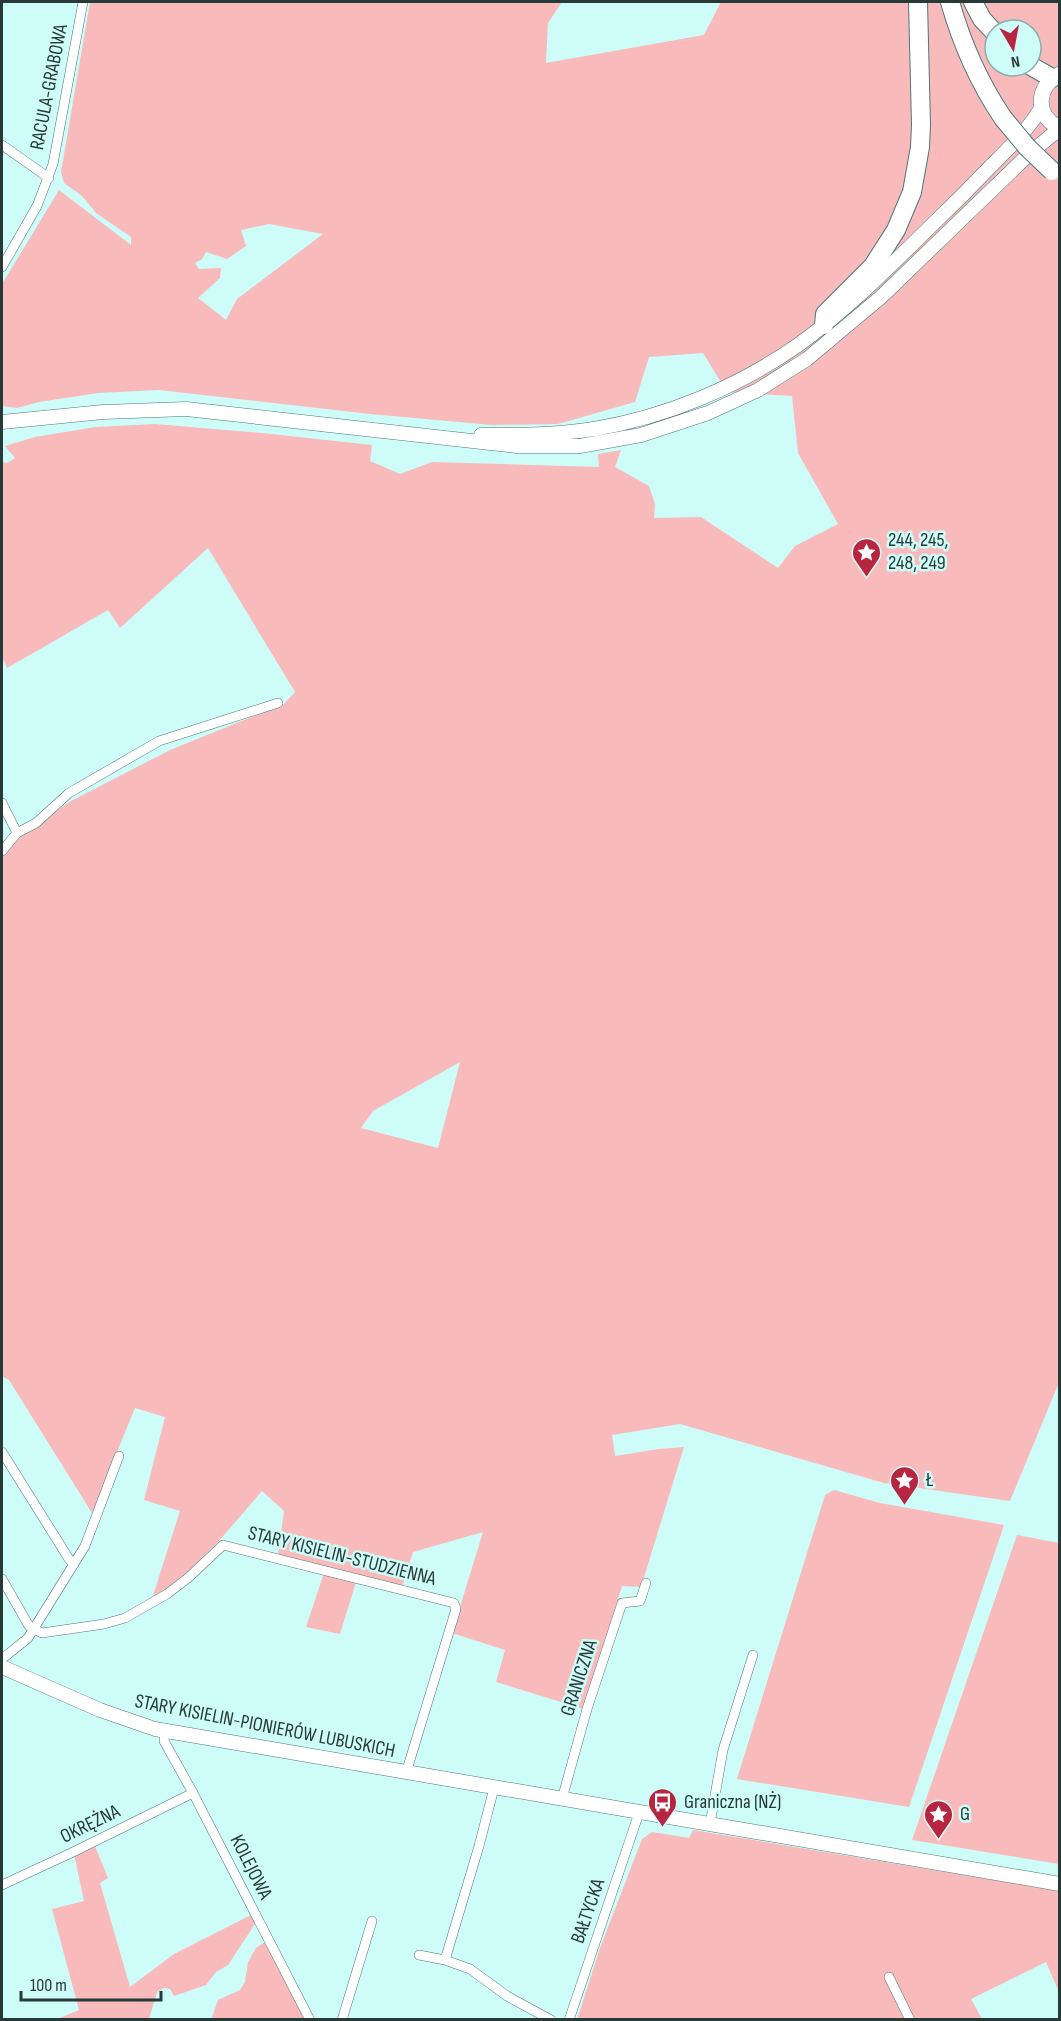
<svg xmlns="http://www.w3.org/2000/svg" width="1061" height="2021" viewBox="0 0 1061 2021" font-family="'Sofia Sans Condensed',sans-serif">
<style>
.green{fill:#f9babc;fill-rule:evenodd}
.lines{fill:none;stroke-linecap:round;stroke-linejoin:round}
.street-casing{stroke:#4e7875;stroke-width:10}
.secondary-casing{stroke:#4e7875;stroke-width:15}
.primary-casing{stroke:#4e7875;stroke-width:16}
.highway-casing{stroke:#4e7875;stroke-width:20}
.street{stroke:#fff;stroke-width:9}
.secondary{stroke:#fff;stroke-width:14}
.primary{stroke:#fff;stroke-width:15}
.highway{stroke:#fff;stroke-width:18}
.highway-bridge-casing{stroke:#4e7875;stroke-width:20;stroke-linecap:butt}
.highway-bridge{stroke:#fff;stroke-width:18}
.labels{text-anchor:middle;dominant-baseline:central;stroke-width:5;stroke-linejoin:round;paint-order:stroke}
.street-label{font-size:20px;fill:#273a38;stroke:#cefcf8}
.poi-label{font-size:20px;fill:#273a38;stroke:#cefcf8;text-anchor:start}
</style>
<rect width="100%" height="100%" fill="#cefcf8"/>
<!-- green -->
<path class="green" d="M 90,2 L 562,2 L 548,23 L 546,63 L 704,35 L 721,2 L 1059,2 L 1060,1380 L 1010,1501 L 884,1483 L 680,1424 L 612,1435 L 615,1456 L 659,1449 L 684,1447 L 641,1587 L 622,1586 L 584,1709 L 496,1682 L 505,1650 L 452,1633 L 483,1532 L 413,1552 L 402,1587 L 356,1582 L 340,1634 L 306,1627 L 326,1567 L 278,1555 L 284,1511 L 262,1491 L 218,1542 L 184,1575 L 152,1599 L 180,1511 L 144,1500 L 165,1417 L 135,1408 L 92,1513 L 9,1380 L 2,1376 L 2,852 L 19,836 L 71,801 L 170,750 L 284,704 L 295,692 L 208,548 L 120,628 L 108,610 L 7,668 L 2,656 L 2,462 L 7,463 L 15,458 L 5,446 L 35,437 L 95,427 L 155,424 L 262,433 L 372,445 L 370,461 L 400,474 L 432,462 L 599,467 L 598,454 L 621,450 L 615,467 L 649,486 L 655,504 L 654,518 L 701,517 L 778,568 L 795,546 L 838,524 L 798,453 L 792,396 L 727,392 L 703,353 L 649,357 L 635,402 L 558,424 L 492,425 L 370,414 L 159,390 L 98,393 L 39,402 L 17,408 L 2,406 L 2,284 L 59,190 L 131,245 L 131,237 L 96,213 L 82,196 L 64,183 L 61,172 ZM 995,30 L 1031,30 L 1031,66 L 995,66 ZM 269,224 L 323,234 L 237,299 L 226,320 L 198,298 L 220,278 L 221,268 L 199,269 L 195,263 L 202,259 L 206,252 L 227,259 L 246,246 L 241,230 ZM 460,1062 L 438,1148 L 361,1128 L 373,1111 Z
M 834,1490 L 880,1503 L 1004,1525 L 909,1807 L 737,1779 L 825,1495 Z
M 1017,1535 L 1059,1543 L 1059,1864 L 912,1840 Z
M 693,1830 L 1059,1891 L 1059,1992 L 1046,1962 L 971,1999 L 982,2019 L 577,2020 L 600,1948 L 642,1839 L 652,1832 L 689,1838 Z
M 92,1839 L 108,1878 L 100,1883 L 130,1987 L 174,1954 L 251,1915 L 255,1924 L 228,1965 L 216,1972 L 206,1985 L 174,1996 L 170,1989 L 164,1988 L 157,1992 L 149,2019 L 57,2019 L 79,2010 L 52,1909 L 84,1901 L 73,1849 Z
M 268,1940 L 308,2019 L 211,2020 L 218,2000 L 240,1990 L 245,1982 L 248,1962 L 256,1948 Z"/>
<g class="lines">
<defs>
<path id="street" d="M 2,145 L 49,178
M 2,267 L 37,206 L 53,164 L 83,2
M 2,803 L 17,833
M 2,851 L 17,833 L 36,823 L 69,793 L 159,741 L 278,703
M 2,1452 L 69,1559 L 74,1564
M 2,1579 L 29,1626 L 34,1629 L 42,1633 L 104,1624 L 125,1618 L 167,1594 L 188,1578 L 223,1545 L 454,1603 L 456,1609 L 406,1773
M 2,1659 L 28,1638 L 85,1546 L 119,1456
M 165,1731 L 164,1741 L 193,1793 L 310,2020
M 562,1799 L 587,1709 L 622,1603 L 640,1601 L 646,1583
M 710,1824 L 723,1750 L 753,1655
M 2,1885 L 71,1853 L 193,1793
M 419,1955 L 445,1960 L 470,1969 L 507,1996 L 551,2020
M 445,1960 L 479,1846 L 494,1788
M 889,1977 L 910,2020
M 342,2020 L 372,1921
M 569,2020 L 639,1813"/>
<path id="secondary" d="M 2,422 L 103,412 L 186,409 L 517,446 L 580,446 L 641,435 L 708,413 L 758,390 L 807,359 L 881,297 L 1028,155 L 1053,134 L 1060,131
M 481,435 C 519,435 557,435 594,429 C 666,417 738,387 798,345 C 847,310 890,266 933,224 C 953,205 972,186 991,166 C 1009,148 1028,130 1041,108
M 2,1667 L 100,1710 L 155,1729 L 1060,1884"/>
<path id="primary" d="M 1060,74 C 1036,86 1034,116 1060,128"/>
<path id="highway" d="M 950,2 C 962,44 978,81 1003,118
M 973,2 L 982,19 L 995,33
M 1031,66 L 1052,78
M 824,325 L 825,314 L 873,266 L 896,230 L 912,192 L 920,147 L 921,125 L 918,2"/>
</defs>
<!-- street casing -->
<use href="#street" class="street-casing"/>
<!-- secondary casing -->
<use href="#secondary" class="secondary-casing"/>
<!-- primary casing -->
<use href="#primary" class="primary-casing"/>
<!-- highway casing -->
<use href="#highway" class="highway-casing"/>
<!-- street -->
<use href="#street" class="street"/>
<!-- secondary -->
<use href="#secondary" class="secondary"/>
<!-- primary -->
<use href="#primary" class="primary"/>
<!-- highway -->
<use href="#highway" class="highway"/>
<defs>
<path id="highway-bridge" d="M 1003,118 L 1027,147 L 1052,171"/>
</defs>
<!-- highway-bridge casing -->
<use href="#highway-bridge" class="highway-bridge-casing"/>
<!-- highway-bridge -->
<use href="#highway-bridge" class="highway-bridge"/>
</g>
<!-- icons -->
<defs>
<symbol id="sight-pin" viewBox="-11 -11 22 30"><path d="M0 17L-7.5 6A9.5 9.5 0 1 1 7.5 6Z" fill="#b72541" stroke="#cefcf8"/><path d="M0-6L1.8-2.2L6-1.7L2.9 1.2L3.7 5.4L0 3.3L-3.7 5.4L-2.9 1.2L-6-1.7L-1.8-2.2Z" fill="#fff"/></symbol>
<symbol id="bus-pin" viewBox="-11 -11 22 30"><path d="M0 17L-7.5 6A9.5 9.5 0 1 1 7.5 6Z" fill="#b72541" stroke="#cefcf8"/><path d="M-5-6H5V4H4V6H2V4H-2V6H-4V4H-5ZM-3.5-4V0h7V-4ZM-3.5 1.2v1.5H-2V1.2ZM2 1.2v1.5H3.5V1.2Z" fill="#fff"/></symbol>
</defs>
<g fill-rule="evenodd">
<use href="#sight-pin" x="850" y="536" width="33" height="45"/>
<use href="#sight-pin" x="888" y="1464" width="33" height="45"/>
<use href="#bus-pin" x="646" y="1786" width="33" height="45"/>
<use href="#sight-pin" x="922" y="1798" width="33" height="45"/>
</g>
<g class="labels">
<!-- street labels -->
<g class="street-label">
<text transform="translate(49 87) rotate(-79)">RACULA-GRABOWA</text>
<text transform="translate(342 1556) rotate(14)">STARY KISIELIN-STUDZIENNA</text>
<text transform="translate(579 1678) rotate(-72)">GRANICZNA</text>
<text transform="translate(265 1726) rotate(11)">STARY KISIELIN-PIONIERÓW LUBUSKICH</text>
<text transform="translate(90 1824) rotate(-26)">OKRĘŻNA</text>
<text transform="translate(251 1867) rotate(63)">KOLEJOWA</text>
<text transform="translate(588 1911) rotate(-71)">BAŁTYCKA</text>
</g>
<!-- poi labels -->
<g class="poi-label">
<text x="888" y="540">244, 245,<tspan x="888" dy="23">248, 249</tspan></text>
<text x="926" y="1480">Ł</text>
<text x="684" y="1802">Graniczna (NŻ)</text>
<text x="960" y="1814">G</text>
</g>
</g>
<!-- border -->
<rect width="1061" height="2021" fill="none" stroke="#273a38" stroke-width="6"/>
<!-- north arrow -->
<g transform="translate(1013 48) rotate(170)"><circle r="28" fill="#cefcf8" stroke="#8baeab" stroke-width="1.5"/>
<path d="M0-4.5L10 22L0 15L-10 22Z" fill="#b72541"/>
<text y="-9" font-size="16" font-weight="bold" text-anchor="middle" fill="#273a38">N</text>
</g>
<!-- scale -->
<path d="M21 1991v9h140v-9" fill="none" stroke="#273a38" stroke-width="3"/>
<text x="30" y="1991" font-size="18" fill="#273a38" stroke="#cefcf8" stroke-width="4.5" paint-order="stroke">100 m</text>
</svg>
